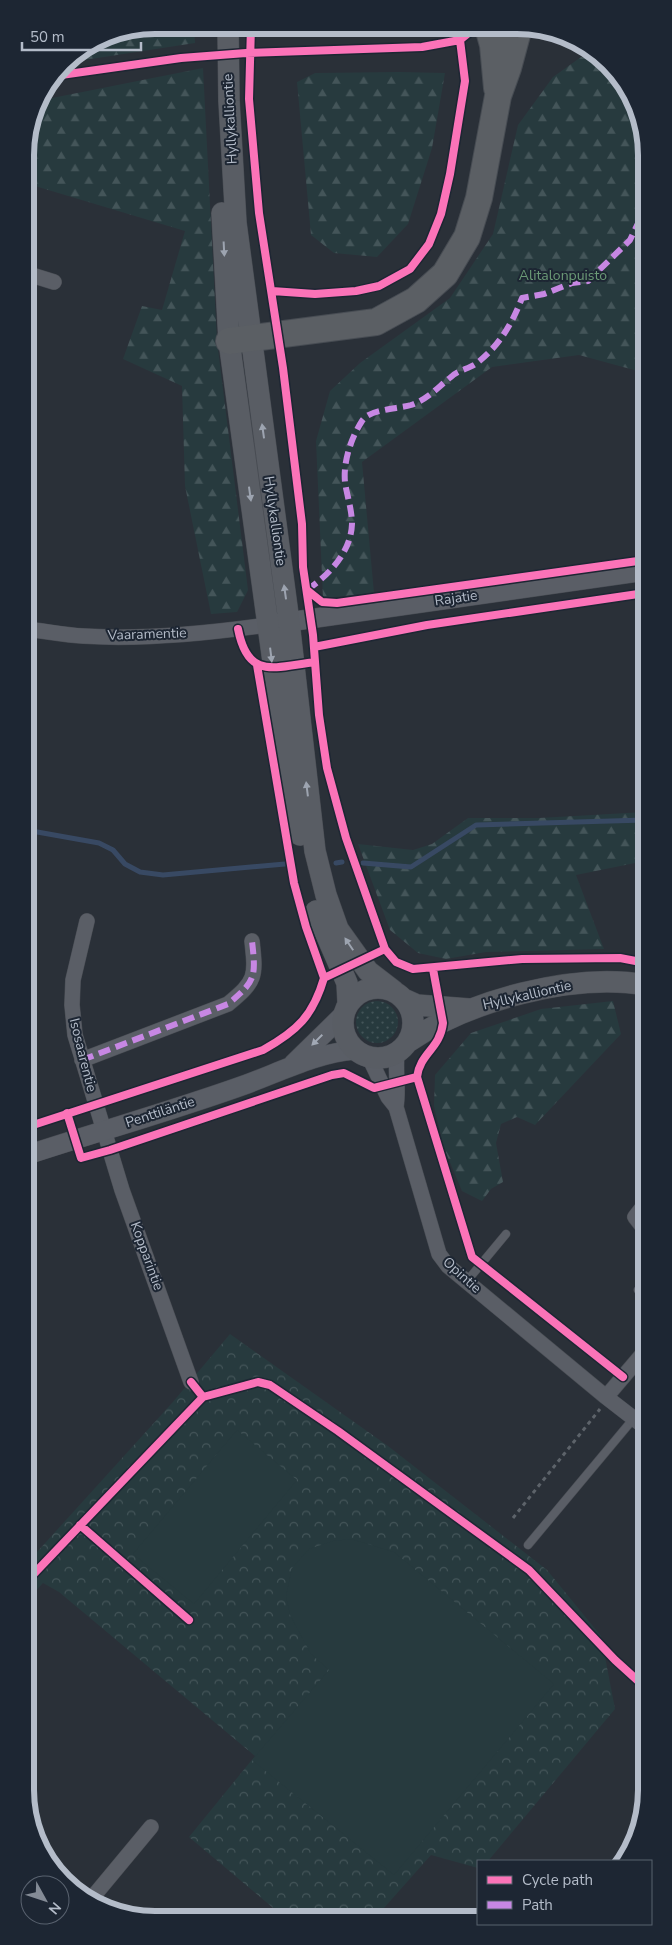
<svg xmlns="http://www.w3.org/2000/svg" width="672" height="1945" viewBox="0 0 672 1945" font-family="'Nunito Sans',sans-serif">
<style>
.grass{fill:url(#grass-dots)}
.forest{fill:url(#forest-firs)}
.park{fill:url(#park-crowns)}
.pitch{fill:#273a3e}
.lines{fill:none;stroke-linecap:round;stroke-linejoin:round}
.stream{stroke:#384963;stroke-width:5}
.service-casing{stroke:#484c53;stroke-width:9}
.minor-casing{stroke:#484c53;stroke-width:16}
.tertiary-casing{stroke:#484c53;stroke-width:20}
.secondary-casing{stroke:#484c53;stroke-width:22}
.trunk-casing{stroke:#474c53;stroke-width:28}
.path{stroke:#5d636a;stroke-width:3;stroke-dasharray:4 4;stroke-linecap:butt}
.service{stroke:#5a5e66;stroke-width:8}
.minor{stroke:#5a5e66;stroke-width:15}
.tertiary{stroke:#5a5e66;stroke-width:19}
.secondary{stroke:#595d64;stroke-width:21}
.trunk{stroke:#5b5f64;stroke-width:26}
.quiet{stroke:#c787e3;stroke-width:6;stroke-dasharray:12 6;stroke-linecap:butt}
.cycleway-casing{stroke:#1d2633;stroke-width:11}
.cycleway{stroke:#fb73b8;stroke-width:8}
.oneway{fill:#9da4b0}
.oneway2{fill:#a2a9b5}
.labels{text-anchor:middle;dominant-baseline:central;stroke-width:4;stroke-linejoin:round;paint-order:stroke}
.street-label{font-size:14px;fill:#b4bcc9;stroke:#1d2633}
.park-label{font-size:14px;fill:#6b9a76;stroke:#1d2633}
.rim{fill:none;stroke:#b4bcc9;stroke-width:6}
</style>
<defs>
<pattern id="grass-dots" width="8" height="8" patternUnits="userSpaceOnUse" patternTransform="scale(1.25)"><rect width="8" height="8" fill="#273a3e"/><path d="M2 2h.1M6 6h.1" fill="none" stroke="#445559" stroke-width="1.8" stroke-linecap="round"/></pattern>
<pattern id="forest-firs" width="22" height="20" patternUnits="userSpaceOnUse" patternTransform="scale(1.25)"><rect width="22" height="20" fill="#273a3e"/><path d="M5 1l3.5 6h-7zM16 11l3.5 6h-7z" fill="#445559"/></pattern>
<pattern id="park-crowns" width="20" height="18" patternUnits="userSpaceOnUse" patternTransform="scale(1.25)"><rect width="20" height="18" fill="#273a3e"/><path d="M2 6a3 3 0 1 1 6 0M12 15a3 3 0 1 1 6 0" fill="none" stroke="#445559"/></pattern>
</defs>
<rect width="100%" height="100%" fill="#2a3038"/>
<!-- grass -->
<path class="grass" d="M356 1022a21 21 0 1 1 42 0a21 21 0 1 1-42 0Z"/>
<!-- forest -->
<path class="forest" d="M 155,25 L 194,25 L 195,43 L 65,63 L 69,57 L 105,35 Z
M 581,57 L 609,63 L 644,129 L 645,373 L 579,355 L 492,367 L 362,462 L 374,593 L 323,598 L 316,441 L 330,391 L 360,363 L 450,298 L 493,234 L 518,125 L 553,77 Z
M 203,68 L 217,341 L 248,590 L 237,612 L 211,614 L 185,486 L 182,386 L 123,359 L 142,306 L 162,310 L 185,231 L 25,183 L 25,146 L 37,101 Z
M 399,72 L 445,73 L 432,148 L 408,224 L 377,257 L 334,253 L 311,235 L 297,82 L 315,73 Z
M 645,812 L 645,861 L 576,875 L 604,949 L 486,952 L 446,959 L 418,953 L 390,930 L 358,844 L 413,850 L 432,844 L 468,818 L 539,818 Z
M 613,1001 L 621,1034 L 535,1125 L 517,1117 L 501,1124 L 496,1143 L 503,1182 L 491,1189 L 482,1201 L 462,1191 L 444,1148 L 434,1106 L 435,1075 L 471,1033 L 541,1009 Z"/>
<!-- park -->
<path class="park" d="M 230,1334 L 388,1446 L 547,1570 L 601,1636 L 615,1709 L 488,1861 L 478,1861 L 478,1868 L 431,1855 L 376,1917 L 285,1918 L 189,1837 L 255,1756 L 59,1592 L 43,1583 L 27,1600 L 27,1563 L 172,1403 Z"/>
<!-- pitch -->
<path class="pitch" d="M 237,1430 L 297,1480 L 194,1604 L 133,1554 Z
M 351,1539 L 394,1552 L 554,1684 L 394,1875 L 252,1760 L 329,1670 L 311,1654 L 290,1615 L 286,1596 L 292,1568 L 309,1549 L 333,1541 Z"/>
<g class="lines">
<!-- stream -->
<path class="stream" d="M 26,830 L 99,843 L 113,850 L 125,864 L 140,872 L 163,875 L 285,864
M 336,863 L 342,862
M 363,863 L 411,867 L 476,825 L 645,820"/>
<defs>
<path id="service" d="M 467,1281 L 506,1234
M 638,1290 L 646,1297
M 528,1545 L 634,1418"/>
<path id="minor" d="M 25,273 L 54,282
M 26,629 C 45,631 64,635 83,636 C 141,640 210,633 267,625
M 87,921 L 73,980 L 72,1005 L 75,1035 L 122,1190 L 191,1382
M 397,1053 C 395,1071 399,1088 396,1107 L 439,1254 L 448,1266 L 606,1397 L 646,1428
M 369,1057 L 388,1097 L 396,1107
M 82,1060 L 228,1004 C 256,981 256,977 252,941
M 642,1226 L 635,1217 L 646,1203
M 606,1397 L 646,1350
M 92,1898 L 151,1827"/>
<path id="tertiary" d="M 274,624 L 645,571
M 293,1064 L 343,1015
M 27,1155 C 100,1131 175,1110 247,1084 C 282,1071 317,1053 355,1050"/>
<path id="secondary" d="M 228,25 L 229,101 L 236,223 L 289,622 L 315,851 L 326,895 L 338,929 L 368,971 L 394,991
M 222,213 L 229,341 L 289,778 L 300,835
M 316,911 L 347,983 L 348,1003
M343 1023a35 35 0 1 1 70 0a35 35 0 1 1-70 0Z
M 406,1000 L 417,1005 L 469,1009
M 408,1042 C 468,1001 573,972 646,985"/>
<path id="trunk" d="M 488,27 L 493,45 L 497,88
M 229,341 L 376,322 L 416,300 L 445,274 L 467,237 L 479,198 L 498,96 L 508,68 L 519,27"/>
</defs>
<!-- service casing -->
<use href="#service" class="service-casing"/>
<!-- minor casing -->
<use href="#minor" class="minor-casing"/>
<!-- tertiary casing -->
<use href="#tertiary" class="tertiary-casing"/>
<!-- secondary casing -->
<use href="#secondary" class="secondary-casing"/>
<!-- trunk casing -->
<use href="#trunk" class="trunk-casing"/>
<!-- path -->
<path class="path" d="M 513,1518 L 600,1409"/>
<!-- service -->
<use href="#service" class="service"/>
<!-- minor -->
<use href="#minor" class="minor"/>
<!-- tertiary -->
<use href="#tertiary" class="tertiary"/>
<!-- secondary -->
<use href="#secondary" class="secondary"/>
<!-- trunk -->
<use href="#trunk" class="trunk"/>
<!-- quiet -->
<path class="quiet" d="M 307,590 C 329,575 351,552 352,524 C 352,510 347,496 345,482 C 343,462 351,438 362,421 C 369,409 398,409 411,405 C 428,399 437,388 451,377 C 458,370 469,369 477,363 C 499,346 512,324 522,298 L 544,294 L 572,283 L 588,281 L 630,240 L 645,209
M 82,1060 L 228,1004 C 256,981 256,977 252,941"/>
<defs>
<path id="cycleway" d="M 251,26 L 249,99 L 259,213 L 283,368 L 302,524 L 303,567 L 313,635 L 319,715 L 327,768 L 346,838 L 385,949 L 396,962 L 413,969 L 522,959 L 620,958 L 646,963
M 54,76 L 181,58 L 246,53 L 422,47 L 460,40 L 476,27
M 272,291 L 315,294 L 356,291 L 379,286 L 410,269 L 429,244 L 441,214 L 450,174 L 465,81 L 460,40
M 307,590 L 322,602 L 337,603 L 645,560
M 238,629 C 248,680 274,667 315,662
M 314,647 L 427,625 L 645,593
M 257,665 L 294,883 L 306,927 L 324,978
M 433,969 L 443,1023 C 440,1049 420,1053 417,1077 L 472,1257 L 623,1377
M 67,1113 L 81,1158 L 110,1150 L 332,1075 L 344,1073 L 374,1088 L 417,1077
M 27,1127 L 263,1050 C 297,1031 313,1016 324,978 L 385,949
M 191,1382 L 203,1397 L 258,1382 L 270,1385 L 338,1431 L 529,1570 L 615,1660 L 647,1689
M 80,1525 L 189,1620
M 27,1581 L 203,1397"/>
</defs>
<!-- cycleway casing -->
<use href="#cycleway" class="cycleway-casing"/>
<!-- cycleway -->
<use href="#cycleway" class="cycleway"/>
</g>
<!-- one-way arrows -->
<defs><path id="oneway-solid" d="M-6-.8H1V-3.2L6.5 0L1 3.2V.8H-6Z" transform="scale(1.25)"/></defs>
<g class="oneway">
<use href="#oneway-solid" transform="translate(224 249) rotate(87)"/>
<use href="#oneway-solid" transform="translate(263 431) rotate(-98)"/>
<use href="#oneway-solid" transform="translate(250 494) rotate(82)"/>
<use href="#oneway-solid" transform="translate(285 592) rotate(-98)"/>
<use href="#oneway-solid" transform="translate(271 655) rotate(83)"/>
<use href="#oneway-solid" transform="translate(307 789) rotate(-97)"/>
<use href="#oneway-solid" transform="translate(349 944) rotate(-124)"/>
</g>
<use class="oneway2" href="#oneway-solid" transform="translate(317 1040) rotate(135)"/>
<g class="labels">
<!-- street labels -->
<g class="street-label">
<text transform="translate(230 119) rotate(-93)">Hyllykalliontie</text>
<text transform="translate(275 521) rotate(82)">Hyllykalliontie</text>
<text transform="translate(456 598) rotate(-8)">Rajatie</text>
<text transform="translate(147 634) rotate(-2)">Vaaramentie</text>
<text transform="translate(527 995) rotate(-13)">Hyllykalliontie</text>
<text transform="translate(83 1055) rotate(76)">Isosaarentie</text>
<text transform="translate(160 1112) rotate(-18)">Penttiläntie</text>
<text transform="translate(147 1256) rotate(70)">Kopparintie</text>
<text transform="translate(462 1275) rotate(42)">Opintie</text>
</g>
<!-- park labels -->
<g class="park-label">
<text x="563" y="275">Alitalonpuisto</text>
</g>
</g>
<!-- crop -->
<path d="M0 0H672V1945H0ZM155 34H517A121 121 0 0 1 638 155V1790A121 121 0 0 1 517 1911H155A121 121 0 0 1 34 1790V155A121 121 0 0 1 155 34Z" fill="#1d2633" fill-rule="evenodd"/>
<path class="rim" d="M155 34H517A121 121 0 0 1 638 155V1790A121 121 0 0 1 517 1911H155A121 121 0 0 1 34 1790V155A121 121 0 0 1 155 34Z"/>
<!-- legend -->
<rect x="477" y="1860" width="175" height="65" fill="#1d2633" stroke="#59626f"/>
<rect x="487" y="1876" width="25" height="8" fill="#fb73b8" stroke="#59626f"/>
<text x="522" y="1885" font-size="15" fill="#b4bcc9">Cycle path</text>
<rect x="487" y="1901" width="25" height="8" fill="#c787e3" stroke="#59626f"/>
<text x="522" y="1910" font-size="15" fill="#b4bcc9">Path</text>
<!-- north arrow -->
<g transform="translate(45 1900) rotate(130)"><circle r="24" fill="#1d2633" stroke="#59626f"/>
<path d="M0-4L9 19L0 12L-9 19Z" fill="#848b96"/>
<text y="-8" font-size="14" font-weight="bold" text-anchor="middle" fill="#b4bcc9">N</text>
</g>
<!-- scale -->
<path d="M22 42v8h119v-8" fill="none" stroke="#b4bcc9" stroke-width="2.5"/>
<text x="30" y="42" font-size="15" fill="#b4bcc9" stroke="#1d2633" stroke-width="4" paint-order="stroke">50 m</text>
</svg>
